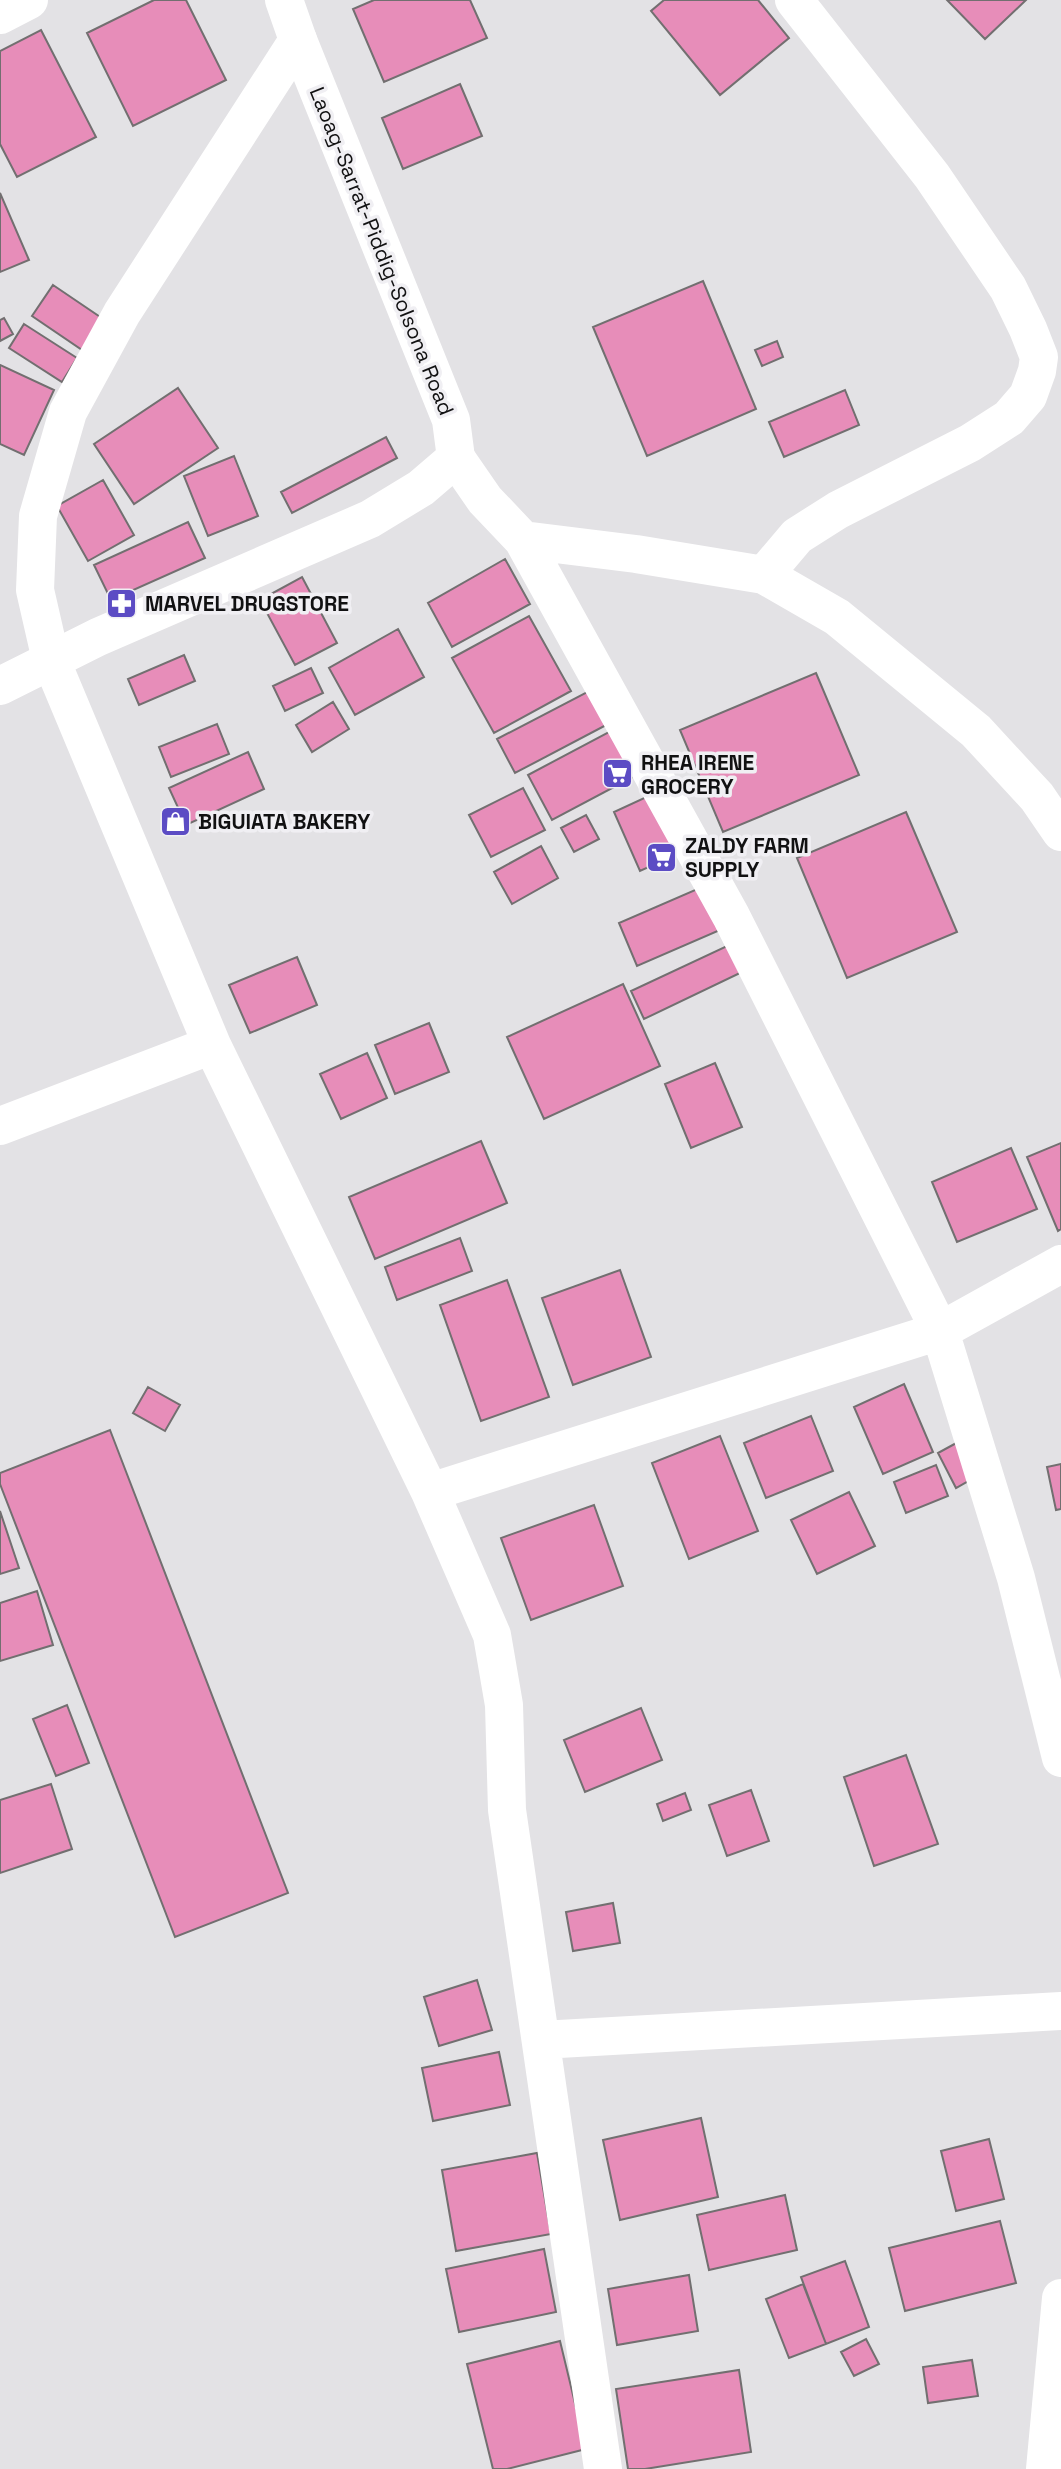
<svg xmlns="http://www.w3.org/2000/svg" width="1061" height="2469" viewBox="0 0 1061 2469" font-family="'Space Grotesk',sans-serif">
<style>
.building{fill:#e78db9;stroke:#726f70;stroke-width:2}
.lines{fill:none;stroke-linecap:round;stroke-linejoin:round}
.street{stroke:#fff;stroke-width:38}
.secondary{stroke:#fff;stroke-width:38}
.labels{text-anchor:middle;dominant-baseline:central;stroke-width:7;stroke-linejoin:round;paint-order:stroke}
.street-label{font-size:21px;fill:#111112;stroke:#f0eff3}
.poi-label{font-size:21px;font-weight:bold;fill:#111112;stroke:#f0eff3;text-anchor:start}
</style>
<rect width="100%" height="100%" fill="#e3e2e5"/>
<!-- building -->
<path class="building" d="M 154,0 L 186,0 L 226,80 L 133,126 L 87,33 Z
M 374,0 L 470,0 L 487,38 L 384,82 L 353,9 Z
M 664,0 L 758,0 L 789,38 L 720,95 L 651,11 Z
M 947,0 L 1026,0 L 985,39 Z
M 41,30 L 96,137 L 17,177 L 0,144 L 0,51 Z
M 460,84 L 482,136 L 403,169 L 382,118 Z
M 0,193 L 29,260 L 0,272 Z
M 703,281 L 756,409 L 647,456 L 593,327 Z
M 53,285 L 112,325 L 91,356 L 32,316 Z
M 4,318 L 13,334 L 0,341 L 0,320 Z
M 24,324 L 77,358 L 62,382 L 9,348 Z
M 777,341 L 783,357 L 762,366 L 755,350 Z
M 0,365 L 54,390 L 24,455 L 0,444 Z
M 178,388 L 218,448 L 134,504 L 94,444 Z
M 845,390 L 859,425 L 784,457 L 769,422 Z
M 386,437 L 397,458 L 292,513 L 281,492 Z
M 234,456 L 258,516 L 208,536 L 184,476 Z
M 103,480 L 134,535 L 88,561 L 57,506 Z
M 188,522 L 205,558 L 111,600 L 94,565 Z
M 505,559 L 530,604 L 452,647 L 428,603 Z
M 302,577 L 337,643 L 295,665 L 260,600 Z
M 529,616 L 571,691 L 494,733 L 452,658 Z
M 398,629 L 424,677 L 355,715 L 329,668 Z
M 184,655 L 195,681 L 139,705 L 128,679 Z
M 311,668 L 323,693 L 285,711 L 273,686 Z
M 816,673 L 859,775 L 723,832 L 680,730 Z
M 593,689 L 610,723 L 515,773 L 497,739 Z
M 333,702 L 349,729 L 312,752 L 296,725 Z
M 217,724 L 229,754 L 171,777 L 159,747 Z
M 624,724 L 648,769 L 552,820 L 528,775 Z
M 248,752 L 264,789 L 186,825 L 169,788 Z
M 523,788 L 545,830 L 491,857 L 469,815 Z
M 655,793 L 682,852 L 640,871 L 614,812 Z
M 906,812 L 957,932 L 847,978 L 797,858 Z
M 586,815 L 599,839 L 574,852 L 561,828 Z
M 541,846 L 558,878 L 512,904 L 494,872 Z
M 702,887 L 720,930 L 637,966 L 619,923 Z
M 727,946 L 740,973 L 644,1019 L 631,991 Z
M 297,957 L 317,1005 L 250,1033 L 229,985 Z
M 623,984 L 660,1066 L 544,1119 L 507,1037 Z
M 429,1023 L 449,1072 L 395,1094 L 375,1045 Z
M 367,1053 L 387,1098 L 341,1119 L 320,1074 Z
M 715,1063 L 742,1127 L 691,1148 L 665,1084 Z
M 481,1141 L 507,1203 L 375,1259 L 349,1197 Z
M 1061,1143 L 1061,1229 L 1058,1231 L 1027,1157 Z
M 1011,1148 L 1037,1209 L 957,1242 L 932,1182 Z
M 460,1238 L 472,1271 L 397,1300 L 385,1267 Z
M 620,1270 L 651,1357 L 573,1385 L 542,1298 Z
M 507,1280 L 549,1397 L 481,1421 L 440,1305 Z
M 904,1384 L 933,1452 L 883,1474 L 854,1407 Z
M 148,1387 L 180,1405 L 165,1431 L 133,1413 Z
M 811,1416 L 833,1471 L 766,1498 L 744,1443 Z
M 110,1430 L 288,1893 L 175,1937 L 0,1484 L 0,1473 Z
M 720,1436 L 758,1531 L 689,1559 L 652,1463 Z
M 960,1441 L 977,1476 L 956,1488 L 938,1453 Z
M 1061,1464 L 1061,1509 L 1056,1510 L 1047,1467 Z
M 936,1465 L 948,1496 L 906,1513 L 894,1482 Z
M 849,1492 L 875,1546 L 817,1574 L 791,1520 Z
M 594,1505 L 623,1586 L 531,1620 L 501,1538 Z
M 0,1511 L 19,1568 L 0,1574 Z
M 37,1591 L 53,1645 L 0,1661 L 0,1603 Z
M 67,1705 L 89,1763 L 56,1776 L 33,1719 Z
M 641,1708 L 662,1760 L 585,1792 L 564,1740 Z
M 906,1755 L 938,1844 L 874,1866 L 844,1777 Z
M 51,1784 L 72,1849 L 0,1873 L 0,1800 Z
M 751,1790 L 769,1841 L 727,1856 L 709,1805 Z
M 685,1793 L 691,1810 L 663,1821 L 657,1804 Z
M 613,1903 L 620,1943 L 573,1951 L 566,1912 Z
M 477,1980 L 492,2030 L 439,2046 L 424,1997 Z
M 499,2052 L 510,2105 L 433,2121 L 422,2068 Z
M 701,2118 L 718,2197 L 620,2220 L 603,2140 Z
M 989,2139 L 1004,2199 L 956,2211 L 941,2151 Z
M 537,2153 L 551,2234 L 456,2251 L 442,2170 Z
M 785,2195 L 797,2250 L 709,2270 L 697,2215 Z
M 1000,2221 L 1016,2283 L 905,2311 L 889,2248 Z
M 544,2249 L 556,2312 L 459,2332 L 446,2269 Z
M 845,2261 L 869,2327 L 826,2344 L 801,2277 Z
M 689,2275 L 698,2331 L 617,2345 L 608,2289 Z
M 803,2284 L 826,2344 L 789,2358 L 766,2299 Z
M 866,2339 L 879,2364 L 854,2376 L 841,2352 Z
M 560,2341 L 586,2449 L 507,2469 L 493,2469 L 467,2364 Z
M 972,2360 L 978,2396 L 928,2403 L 923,2367 Z
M 739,2370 L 751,2452 L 645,2469 L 628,2469 L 616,2389 Z"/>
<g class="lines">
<!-- street -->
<path class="street" d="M 0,15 L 29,0
M 298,40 L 122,313 L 68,412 L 38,516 L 35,590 L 51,660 L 212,1045 L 430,1492 L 492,1635 L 504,1705 L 507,1810 L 603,2469
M 456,458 L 485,500 L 523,540 L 731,916 L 940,1331 L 1016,1578 L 1061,1758
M 523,540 L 636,554 L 764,575 L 797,536 L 838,510 L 970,443 L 1009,418 L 1028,396 L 1037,371 L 1039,357 L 1028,329 L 1008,288 L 932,176 L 794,0
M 764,575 L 837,617 L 976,731 L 1037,797 L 1061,832
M 0,1126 L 212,1045
M 430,1492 L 940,1331 L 1061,1264
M 541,2040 L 1061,2011
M 1045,2469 L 1061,2298"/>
<!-- secondary -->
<path class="secondary" d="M 0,686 L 98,637 L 370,519 L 421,488 L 456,458 L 451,420 L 298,40 L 284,0"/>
</g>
<!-- icons -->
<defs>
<symbol id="pharmacy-square" viewBox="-11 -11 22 22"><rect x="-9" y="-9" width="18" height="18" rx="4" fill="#5c4cc4" stroke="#f0eff3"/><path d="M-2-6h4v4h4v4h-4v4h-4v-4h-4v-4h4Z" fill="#fff"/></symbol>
<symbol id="supermarket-square" viewBox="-11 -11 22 22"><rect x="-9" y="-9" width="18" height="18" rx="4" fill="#5c4cc4" stroke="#f0eff3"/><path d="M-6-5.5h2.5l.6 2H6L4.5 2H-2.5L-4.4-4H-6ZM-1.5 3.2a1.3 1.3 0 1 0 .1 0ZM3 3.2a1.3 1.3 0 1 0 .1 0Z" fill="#fff"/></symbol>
<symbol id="shop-square" viewBox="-11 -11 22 22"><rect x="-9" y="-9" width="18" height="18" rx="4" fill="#5c4cc4" stroke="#f0eff3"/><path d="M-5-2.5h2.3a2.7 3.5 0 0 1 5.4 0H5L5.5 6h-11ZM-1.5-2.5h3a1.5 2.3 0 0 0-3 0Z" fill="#fff"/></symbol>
</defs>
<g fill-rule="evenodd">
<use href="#pharmacy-square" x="104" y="586" width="35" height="35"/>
<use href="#supermarket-square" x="600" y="756" width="35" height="35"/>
<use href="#shop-square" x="158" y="804" width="35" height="35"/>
<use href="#supermarket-square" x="644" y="840" width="35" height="35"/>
</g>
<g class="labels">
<!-- street labels -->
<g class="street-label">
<text transform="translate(382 251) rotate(68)">Laoag-Sarrat-Piddig-Solsona Road</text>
</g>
<!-- poi labels -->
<g class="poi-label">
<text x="145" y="603">MARVEL DRUGSTORE</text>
<text x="641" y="762">RHEA IRENE<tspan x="641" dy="24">GROCERY</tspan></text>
<text x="198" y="821">BIGUIATA BAKERY</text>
<text x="685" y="845">ZALDY FARM<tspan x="685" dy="24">SUPPLY</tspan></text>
</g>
</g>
</svg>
